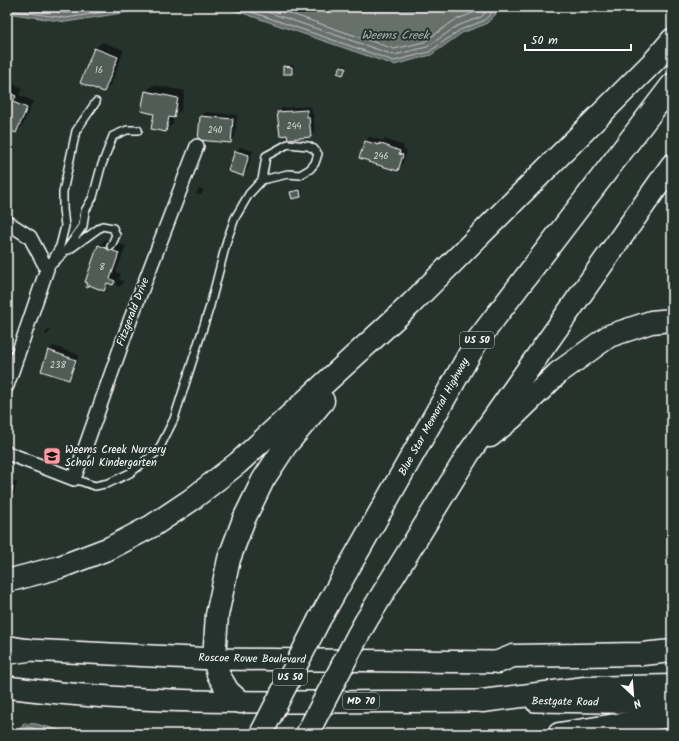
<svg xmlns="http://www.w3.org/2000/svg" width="679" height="741" viewBox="0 0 679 741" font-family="Kalam,sans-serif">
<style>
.water{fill:#67706c;stroke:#a4a9a7}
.shadow{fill:#0007}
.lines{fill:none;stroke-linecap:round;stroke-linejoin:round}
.shore{stroke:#c2c6c4;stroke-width:1}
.building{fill:#515c57;stroke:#fff}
.service-casing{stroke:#fff;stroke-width:10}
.minor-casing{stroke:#fff;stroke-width:16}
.secondary-casing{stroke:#fff;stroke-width:22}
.primary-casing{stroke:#fff;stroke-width:24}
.motorway-casing{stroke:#fff;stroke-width:25}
.service{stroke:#26332d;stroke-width:7}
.minor{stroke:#26332d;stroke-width:13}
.secondary{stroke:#26332d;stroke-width:19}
.primary{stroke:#26332d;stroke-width:21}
.motorway{stroke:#26332d;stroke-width:22}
.motorway-bridge-casing{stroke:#fff;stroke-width:25;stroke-linecap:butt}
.motorway-bridge{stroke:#26332d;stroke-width:22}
.labels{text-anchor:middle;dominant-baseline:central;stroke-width:4;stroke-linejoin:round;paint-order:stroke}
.number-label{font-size:9px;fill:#d4d6d5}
.shield{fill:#26332d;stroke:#bec2c0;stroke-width:1}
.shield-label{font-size:10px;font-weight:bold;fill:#fff}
.street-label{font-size:11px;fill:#fff;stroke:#26332d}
.poi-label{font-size:11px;fill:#fff;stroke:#26332d;text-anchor:start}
.water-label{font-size:12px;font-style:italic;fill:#b3b8b6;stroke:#26332d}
</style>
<rect width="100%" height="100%" fill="#26332d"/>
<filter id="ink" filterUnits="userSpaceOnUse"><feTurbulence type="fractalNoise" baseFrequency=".025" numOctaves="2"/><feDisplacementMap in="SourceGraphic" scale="8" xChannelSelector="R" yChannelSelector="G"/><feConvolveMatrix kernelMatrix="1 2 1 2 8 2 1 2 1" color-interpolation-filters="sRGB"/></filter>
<g filter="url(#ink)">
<!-- water -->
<path class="water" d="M 7,7 L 159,7 L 66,22 L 7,13 Z
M 225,7 L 493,7 L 496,14 L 486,24 L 462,33 L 431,55 L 394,65 Z
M 24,723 L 36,724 L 75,734 L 10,734 L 22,727 Z"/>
<!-- shadow -->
<path class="shadow" d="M 102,42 L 124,50 L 111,84 L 104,91 L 95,49 Z
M 286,65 L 294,65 L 294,71 L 292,73 L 284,67 Z
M 343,65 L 347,66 L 343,74 L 341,67 Z
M 7,81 L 22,88 L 19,95 L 33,101 L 23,125 L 16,132 L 7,128 Z
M 153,85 L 185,91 L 181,110 L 174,116 L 173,124 L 166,131 L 155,114 L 146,92 Z
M 311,106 L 312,113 L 313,113 L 315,132 L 311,136 L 278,112 L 283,108 Z
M 205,112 L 237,115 L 235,137 L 230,142 L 200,117 Z
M 370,137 L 383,141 L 384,139 L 404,146 L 403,149 L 407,151 L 402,165 L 398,169 L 361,157 L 365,141 Z
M 240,147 L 253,151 L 247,171 L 242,175 L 236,151 Z
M 199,188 L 204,190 L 201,195 L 196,194 Z
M 301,188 L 303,194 L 301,196 L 291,192 L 293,190 Z
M 106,239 L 126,246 L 116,272 L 121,274 L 120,277 L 113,284 L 110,283 L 104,289 L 90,285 L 88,287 L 99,246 Z
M 118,279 L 124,281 L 120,287 L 116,285 Z
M 48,329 L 51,330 L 47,335 L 45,334 Z
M 53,346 L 79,355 L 73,374 L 69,379 L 49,351 Z
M 7,478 L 17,482 L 14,494 L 9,499 L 7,498 Z"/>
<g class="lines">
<!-- shore -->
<path class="shore" d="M 27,7 L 66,13 L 101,7
M 237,7 L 394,61 L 429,52 L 460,30 L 483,21 L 491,14 L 490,7
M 253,7 L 394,55 L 427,47 L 457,26 L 481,17 L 485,13 L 485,7
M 271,7 L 394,49 L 424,42 L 455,20 L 478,11 L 478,7
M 7,10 L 66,18 L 134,7
M 18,734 L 28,727 L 58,734"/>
</g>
<!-- building -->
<path class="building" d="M 94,48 L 118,57 L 104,92 L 80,83 Z
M 283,66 L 292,67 L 292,74 L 283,74 Z
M 341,66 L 346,68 L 343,75 L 337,73 Z
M 145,91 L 178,98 L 174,118 L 169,117 L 166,132 L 151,129 L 154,114 L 141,111 Z
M 7,92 L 16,96 L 13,102 L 27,108 L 16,133 L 7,129 Z
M 307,110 L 307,117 L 309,117 L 311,137 L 288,139 L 287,135 L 280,136 L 277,112 Z
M 200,116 L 233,119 L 231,143 L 198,140 Z
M 365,141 L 379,145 L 379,143 L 400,151 L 399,154 L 403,155 L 398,171 L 368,162 L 369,161 L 359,158 Z
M 235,151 L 249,155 L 243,176 L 228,171 Z
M 300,190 L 301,197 L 292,199 L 290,192 Z
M 98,245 L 119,253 L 110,279 L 115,281 L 113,285 L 107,283 L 104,291 L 89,285 L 88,288 L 86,287 L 87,283 L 85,282 Z
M 48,350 L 76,360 L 69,380 L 41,371 Z
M 7,483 L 7,485 L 13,487 L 9,500 L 7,499 Z"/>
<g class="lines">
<defs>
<path id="service" d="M 69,250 L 102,226 L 113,228 L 116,235 L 111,246
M 53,264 L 63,254 L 83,226 L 85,211 L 93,197 L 101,167 L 113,136 L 127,130 L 138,130
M 47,269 L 60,246 L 65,226 L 63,209 L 63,192 L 76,131 L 96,102
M 74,479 L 95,486 L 109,483 L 130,473 L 158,451 L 174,419 L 210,306 L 227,240 L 235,218 L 249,194 L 262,180 L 266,156 L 288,144 L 308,146 L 314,149 L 318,154 L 315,163 L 310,169 L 300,175 L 288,174 L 262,180"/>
<path id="minor" d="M 7,222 L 30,237 L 47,269 L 7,386
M 7,453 L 74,479 L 131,318 L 197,146"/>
<path id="secondary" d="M 535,702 L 672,704"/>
<path id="primary" d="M 11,647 L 28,650 L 214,659 L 498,662
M 7,687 C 164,708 324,701 482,701"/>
<path id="motorway" d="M 490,436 L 513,417 L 558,373 L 609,336 L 651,322 L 672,320
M 7,581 L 60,567 L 110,548 L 152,526 L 191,500 L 238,463 L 411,304 L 655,60 L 672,40
M 319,620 L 477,341 L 672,85
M 366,621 L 469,453 L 672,165
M 7,653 L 28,650
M 498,662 L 513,656 L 642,654 L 672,651
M 482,701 L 585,688 L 672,686
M 240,702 L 228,691 L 218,674 L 214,659 L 217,615 L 229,559 L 244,519 L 263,480 L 286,445 L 323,401
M 559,734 L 672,716"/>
</defs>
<!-- service casing -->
<use href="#service" class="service-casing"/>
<!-- minor casing -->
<use href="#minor" class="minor-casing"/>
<!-- secondary casing -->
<use href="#secondary" class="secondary-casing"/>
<!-- primary casing -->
<use href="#primary" class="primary-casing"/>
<!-- motorway casing -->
<use href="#motorway" class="motorway-casing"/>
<!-- service -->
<use href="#service" class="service"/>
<!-- minor -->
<use href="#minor" class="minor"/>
<!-- secondary -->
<use href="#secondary" class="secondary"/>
<!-- primary -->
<use href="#primary" class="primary"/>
<!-- motorway -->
<use href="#motorway" class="motorway"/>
<defs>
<path id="motorway-bridge" d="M 261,734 L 319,620
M 307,734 L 357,637 L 366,621"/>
</defs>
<!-- motorway-bridge casing -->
<use href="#motorway-bridge" class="motorway-bridge-casing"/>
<!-- motorway-bridge -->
<use href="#motorway-bridge" class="motorway-bridge"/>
</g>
</g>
<!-- icons -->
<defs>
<symbol id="school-square" viewBox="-11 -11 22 22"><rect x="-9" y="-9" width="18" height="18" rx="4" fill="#ff9aa2" stroke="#26332d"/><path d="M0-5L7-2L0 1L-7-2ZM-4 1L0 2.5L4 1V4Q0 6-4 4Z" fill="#111"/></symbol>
</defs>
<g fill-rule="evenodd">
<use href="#school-square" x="42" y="446" width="20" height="20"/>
</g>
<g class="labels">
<!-- number labels -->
<g class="number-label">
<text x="99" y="70">16</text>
<text x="294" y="126">244</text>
<text x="215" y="130">240</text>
<text x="381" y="156">246</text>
<text x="102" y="267">8</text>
<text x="58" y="365">238</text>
</g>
<!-- shield labels -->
<g class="shield">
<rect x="460" y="332" width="34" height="16" rx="3"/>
<rect x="273" y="669" width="34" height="16" rx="3"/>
<rect x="343" y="693" width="36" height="16" rx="3"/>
</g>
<g class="shield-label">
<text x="477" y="340">US 50</text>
<text x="290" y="677">US 50</text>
<text x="361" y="701">MD 70</text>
</g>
<!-- street labels -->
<g class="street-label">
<text transform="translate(133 312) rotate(-69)">Fitzgerald Drive</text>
<text transform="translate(434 417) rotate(-61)">Blue Star Memorial Highway</text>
<text transform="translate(252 659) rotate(1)">Roscoe Rowe Boulevard</text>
<text transform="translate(565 702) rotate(1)">Bestgate Road</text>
</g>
<!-- poi labels -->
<g class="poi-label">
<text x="65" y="450">Weems Creek Nursery<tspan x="65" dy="13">School Kindergarten</tspan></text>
</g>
<!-- water labels -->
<g class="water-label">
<text x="395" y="35">Weems Creek</text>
</g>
</g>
<!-- margin -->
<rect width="679" height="741" fill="none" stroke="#26332d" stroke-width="24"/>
<rect x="12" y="12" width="655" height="717" fill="none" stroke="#fff" stroke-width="1.5" filter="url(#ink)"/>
<!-- north arrow -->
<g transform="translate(633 695) rotate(154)" stroke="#26332d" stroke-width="3" paint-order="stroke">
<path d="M0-3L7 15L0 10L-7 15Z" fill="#ffffff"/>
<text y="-6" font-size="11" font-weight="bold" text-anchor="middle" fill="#ffffff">N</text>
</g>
<!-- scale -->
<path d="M525 44v6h106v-6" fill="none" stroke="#ffffff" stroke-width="2"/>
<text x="531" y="44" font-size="12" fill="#ffffff" stroke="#26332d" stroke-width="3" paint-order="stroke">50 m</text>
</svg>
